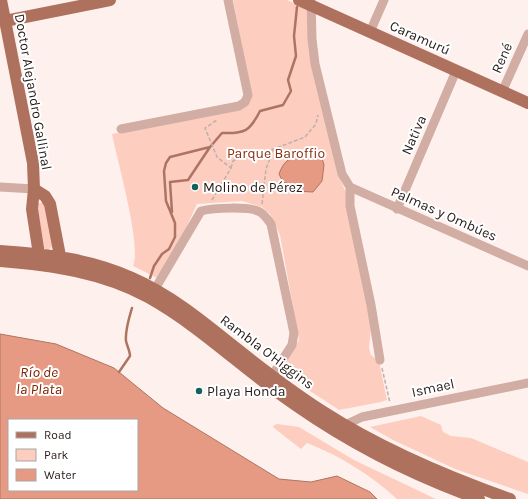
<svg xmlns="http://www.w3.org/2000/svg" width="528" height="499" viewBox="0 0 528 499" font-family="Karla,sans-serif">
<style>
.green{fill:#fdcec0}
.water{fill:#e79a83;stroke:#ad7463;fill-rule:evenodd}
.lines{fill:none;stroke-linecap:round;stroke-linejoin:round}
.stream{stroke:#ad7463;stroke-width:2.5}
.path{stroke:#bdb0ad;stroke-width:1.5;stroke-dasharray:4 2;stroke-linecap:butt}
.minor{stroke:#d1ada3;stroke-width:9}
.major{stroke:#ae715e;stroke-width:12}
.poi-dot{fill:#14625d;stroke:#fff;stroke-width:1.5}
.labels{text-anchor:middle;dominant-baseline:central;stroke-width:4;stroke-linejoin:round;paint-order:stroke}
.street-label{font-size:14px;fill:#261b18;stroke:#fff}
.park-label{font-size:14px;fill:#8a3113;stroke:#fff}
.poi-label{font-size:14px;fill:#261b18;stroke:#fff;text-anchor:start}
.water-label{font-size:15px;font-style:italic;fill:#7e2504;stroke:#fff}
</style>
<rect width="100%" height="100%" fill="#fef1ed"/>
<!-- green -->
<path class="green" d="M 233,0 L 287,0 L 309,10 L 340,179 L 348,197 L 367,296 L 371,329 L 369,348 L 371,355 L 379,361 L 387,400 L 381,402 L 339,410 L 284,374 L 284,366 L 299,340 L 280,235 L 270,214 L 262,207 L 242,201 L 197,204 L 185,230 L 157,278 L 133,266 C 142,246 117,160 112,134 L 239,110 L 251,94 Z
M 43,202 L 46,203 L 53,246 L 48,250 L 44,248 L 37,204 Z
M 421,416 L 441,425 L 443,432 L 451,436 L 471,438 L 528,462 L 528,494 L 455,469 L 393,440 L 370,427 Z
M 277,424 L 299,427 L 354,460 L 436,499 L 397,499 C 371,475 340,456 307,443 L 301,449 L 274,428 L 273,426 Z"/>
<!-- water -->
<path class="water" d="M 303,154 L 318,156 L 322,158 L 324,165 L 322,181 L 313,192 L 295,191 L 292,185 L 283,182 L 279,174 C 284,160 290,158 303,154 Z
M 0,334 L 56,344 L 114,368 L 163,408 L 279,479 L 311,482 L 337,476 L 370,492 L 377,499 L 0,499 ZM 9,420 L 137,420 L 137,490 L 9,490 Z"/>
<g class="lines">
<!-- stream -->
<path class="stream" d="M 172,212 L 170,182 L 188,180 L 210,147
M 150,278 L 154,266 L 162,254 L 169,249 L 175,237 L 175,223 L 166,201 L 164,171 L 166,163 L 170,157 L 210,147 L 222,133 C 245,134 250,131 260,111 L 283,105 L 291,91 L 288,80 L 296,56 L 294,36 L 297,7
M 119,372 L 130,356 C 130,351 127,346 126,341 C 125,330 129,318 132,308"/>
<!-- path -->
<path class="path" d="M 231,168 L 233,161 L 239,158 L 250,158 L 305,137 L 316,124 L 318,115
M 212,200 L 231,168 L 217,157 L 205,128 L 217,120
M 262,204 L 266,169 L 273,150
M 382,368 L 390,403"/>
<!-- minor -->
<path class="minor" d="M 311,0 L 312,39 L 315,64 L 342,174 L 350,187 L 350,206 L 371,305 L 380,360
M 370,32 L 384,0
M 502,92 L 528,34
M 121,129 L 239,106 L 245,102 L 248,95 L 228,0
M 0,187 L 34,189
M 350,187 L 528,266
M 397,209 L 456,71
M 155,289 L 201,211 C 213,208 250,206 260,212 C 265,215 268,220 271,224 L 294,333 L 292,345 L 272,376
M 345,425 L 362,417 L 528,383"/>
<!-- major -->
<path class="major" d="M 1,0 L 33,163 L 34,189 L 32,209 L 40,261
M 299,0 L 528,103
M 5,21 L 110,0
M 34,189 L 45,196 L 50,204 L 60,256
M 0,251 C 46,254 90,259 132,278 C 169,294 201,320 232,345 C 261,368 291,391 322,411 C 381,449 445,476 510,499
M 0,261 C 51,265 102,272 148,297 C 202,327 246,372 297,406 C 353,445 415,476 479,499"/>
</g>
<!-- markers -->
<g class="poi-dot">
<circle cx="195" cy="187" r="4"/>
<circle cx="199" cy="391" r="4"/>
</g>
<g class="labels">
<!-- street labels -->
<g class="street-label">
<text transform="translate(420 38) rotate(24)">Caramurú</text>
<text transform="translate(502 58) rotate(-66)">René</text>
<text transform="translate(33 92) rotate(80)">Doctor Alejandro Gallinal</text>
<text transform="translate(414 135) rotate(-66)">Nativa</text>
<text transform="translate(444 214) rotate(24)">Palmas y Ombúes</text>
<text transform="translate(267 352) rotate(37)">Rambla O'Higgins</text>
<text transform="translate(433 388) rotate(-12)">Ismael</text>
</g>
<!-- park labels -->
<g class="park-label">
<text x="276" y="153">Parque Baroffio</text>
</g>
<!-- poi labels -->
<g class="poi-label">
<text x="203" y="187">Molino de Pérez</text>
<text x="207" y="391">Playa Honda</text>
</g>
<!-- water labels -->
<g class="water-label">
<text x="39" y="372">Río de<tspan x="39" dy="17">la Plata</tspan></text>
</g>
</g>
<!-- legend -->
<rect x="8" y="419" width="130" height="72" fill="#ffffff" stroke="#a8a4a3"/>
<rect x="16" y="432" width="20" height="6" fill="#ae715e" stroke="#a8a4a3"/>
<text x="44" y="439" font-size="12" fill="#261b18">Road</text>
<rect x="16" y="449" width="20" height="12" fill="#fdcec0" stroke="#a8a4a3"/>
<text x="44" y="459" font-size="12" fill="#261b18">Park</text>
<rect x="16" y="469" width="20" height="12" fill="#e79a83" stroke="#a8a4a3"/>
<text x="44" y="479" font-size="12" fill="#261b18">Water</text>
</svg>
